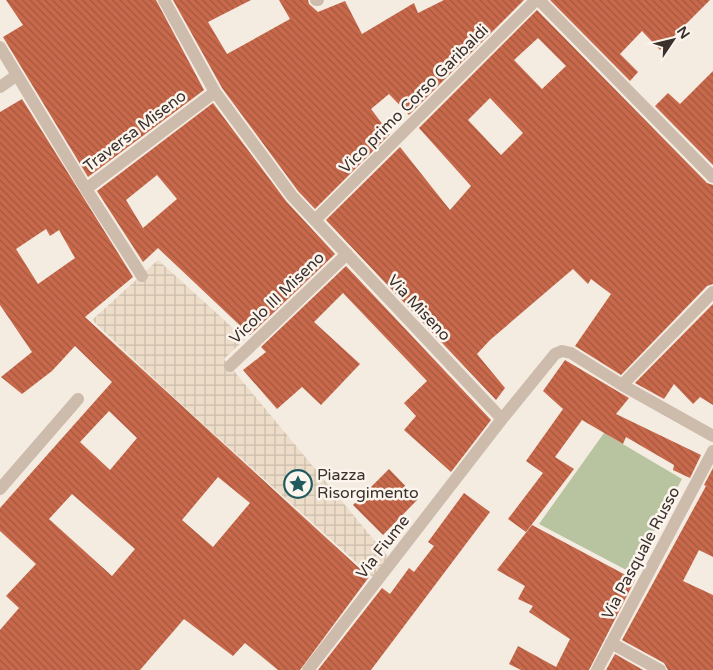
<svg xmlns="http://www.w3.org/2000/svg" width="713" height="670" viewBox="0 0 713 670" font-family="'Varela Round',sans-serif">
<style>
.garden{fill:#b8c4a0}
.plaza{fill:url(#plaza-grid)}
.building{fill:url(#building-back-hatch);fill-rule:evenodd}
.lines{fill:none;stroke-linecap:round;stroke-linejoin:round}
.minor{stroke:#cdbbac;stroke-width:12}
.labels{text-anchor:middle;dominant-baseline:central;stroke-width:5;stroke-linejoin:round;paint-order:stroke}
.street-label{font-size:16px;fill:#3b302b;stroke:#fbf5ee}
.poi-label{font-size:16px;fill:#3b302b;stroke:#fbf5ee;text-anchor:start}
</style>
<defs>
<pattern id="plaza-grid" width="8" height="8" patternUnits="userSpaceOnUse" patternTransform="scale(1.25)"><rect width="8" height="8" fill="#ecdcc8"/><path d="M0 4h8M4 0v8" fill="none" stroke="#cbbdac"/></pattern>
<pattern id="building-back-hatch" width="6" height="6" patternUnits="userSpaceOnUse" patternTransform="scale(1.25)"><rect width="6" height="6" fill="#c8694b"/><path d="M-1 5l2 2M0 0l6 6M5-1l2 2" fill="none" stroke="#a4573f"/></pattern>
</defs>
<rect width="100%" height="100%" fill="#f4ebe1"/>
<!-- garden -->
<path class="garden" d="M 604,433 L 682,479 L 632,573 L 539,524 Z"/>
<!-- plaza -->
<path class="plaza" d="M 158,260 L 245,339 L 224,359 L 393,563 L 377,581 L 182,405 L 92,320 Z"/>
<!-- building -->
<path class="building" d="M 6,0 L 156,0 L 204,90 L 88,177 L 3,37 L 23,25 Z
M 173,0 L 251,0 L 208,22 L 227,54 L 290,19 L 279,0 L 308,0 L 309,4 L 318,12 L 345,1 L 362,34 L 414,3 L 418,13 L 444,0 L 524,0 L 409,115 L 389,94 L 371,109 L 390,134 L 315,209 L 298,191 L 222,88 Z
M 550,0 L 710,0 L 660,50 L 642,31 L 620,54 L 638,72 L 630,81 Z
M 537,10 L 707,183 L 713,185 L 713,284 L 707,286 L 621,375 L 575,346 L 611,294 L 591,279 L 588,284 L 573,269 L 490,340 L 477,354 L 505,388 L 496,400 L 326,220 L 400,147 L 450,210 L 471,186 L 419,128 ZM 538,38 L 566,66 L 542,89 L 514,60 ZM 490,98 L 523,133 L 501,155 L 468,120 Z
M 713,71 L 713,165 L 655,106 L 668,93 L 680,104 Z
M 22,99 L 133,277 L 85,317 L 369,577 L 300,670 L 278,670 L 245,643 L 233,656 L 184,619 L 140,670 L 0,670 L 0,630 L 19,608 L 6,596 L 36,564 L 0,531 L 0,508 L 112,382 L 75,346 L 52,371 L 22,394 L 1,377 L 32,352 L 0,305 L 0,112 ZM 46,229 L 50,236 L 59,230 L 75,258 L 38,284 L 16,249 ZM 109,411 L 137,438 L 110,470 L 80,442 ZM 218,477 L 250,503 L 213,547 L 182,520 ZM 72,494 L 135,549 L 112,576 L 49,519 Z
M 213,103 L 286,201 L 335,254 L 250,335 L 158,248 L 143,262 L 97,191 ZM 157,175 L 177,199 L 143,228 L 126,200 Z
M 346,266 L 491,420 L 451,472 L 404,430 L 416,416 L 404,403 L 427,381 L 343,293 L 314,322 L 360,364 L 321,405 L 302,387 L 277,409 L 243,370 L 266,352 L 261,347 Z
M 713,304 L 713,405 L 700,397 L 693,404 L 674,384 L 664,399 L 635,383 Z
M 565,360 L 629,398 L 616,414 L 701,455 L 690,478 L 673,470 L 674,465 L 626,437 L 623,444 L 582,420 L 555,457 L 574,469 L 526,532 L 508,519 L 543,473 L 526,461 L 563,409 L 543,391 Z
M 713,468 L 713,557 L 699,550 L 683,581 L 713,595 L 713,670 L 668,670 L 664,663 L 622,640 L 706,486 L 704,485 Z
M 389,469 L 418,499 L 383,535 L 353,505 Z
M 464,493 L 490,512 L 371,670 L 318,670 L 382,588 L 390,594 L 409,568 L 414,572 L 434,546 L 428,542 Z
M 532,525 L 635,580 L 589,670 L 521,670 L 509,664 L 518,646 L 556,667 L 570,639 L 529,612 L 533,606 L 518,599 L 525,586 L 497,570 Z
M 615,654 L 643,670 L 606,670 Z"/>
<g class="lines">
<!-- minor -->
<path class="minor" d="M 164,0 L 215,92 L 292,196 L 502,419 L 555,354 L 562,351 L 571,353 L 622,385 L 713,436
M 316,0 L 318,0
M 539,0 L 713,177
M 0,47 L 17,75 L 0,87
M 17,75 L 86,189 L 215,92
M 86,189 L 142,276
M 315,220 L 536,0
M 230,366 L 347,254
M 622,385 L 713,292
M 0,489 L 78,399
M 611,643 L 660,670
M 308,670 L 502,419
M 597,670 L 713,451"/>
</g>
<!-- icons -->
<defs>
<symbol id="sight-ring" viewBox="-11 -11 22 22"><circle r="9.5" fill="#fbf5ee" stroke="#1f5a5e" stroke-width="1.5"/><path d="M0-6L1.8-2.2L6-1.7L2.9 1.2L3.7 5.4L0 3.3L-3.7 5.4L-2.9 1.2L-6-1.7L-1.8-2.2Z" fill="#1f5a5e"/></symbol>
</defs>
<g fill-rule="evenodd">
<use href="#sight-ring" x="282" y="468" width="32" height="32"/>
</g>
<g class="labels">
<!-- street labels -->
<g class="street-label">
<text transform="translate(414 99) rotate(-45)">Vico primo Corso Garibaldi</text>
<text transform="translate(135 131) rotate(-37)">Traversa Miseno</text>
<text transform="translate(277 298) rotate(-44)">Vicolo III Miseno</text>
<text transform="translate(419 308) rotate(47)">Via Miseno</text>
<text transform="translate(383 547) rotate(-52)">Via Fiume</text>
<text transform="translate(641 553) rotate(-62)">Via Pasquale Russo</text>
</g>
<!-- poi labels -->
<g class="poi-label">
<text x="317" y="475">Piazza<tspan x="317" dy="18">Risorgimento</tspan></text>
</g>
</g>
<!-- north arrow -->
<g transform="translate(673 40) rotate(55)" stroke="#fbf5ee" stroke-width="4" paint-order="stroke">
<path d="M0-4L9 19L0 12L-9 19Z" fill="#3b302b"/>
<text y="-8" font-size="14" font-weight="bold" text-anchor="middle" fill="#3b302b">N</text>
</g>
</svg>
